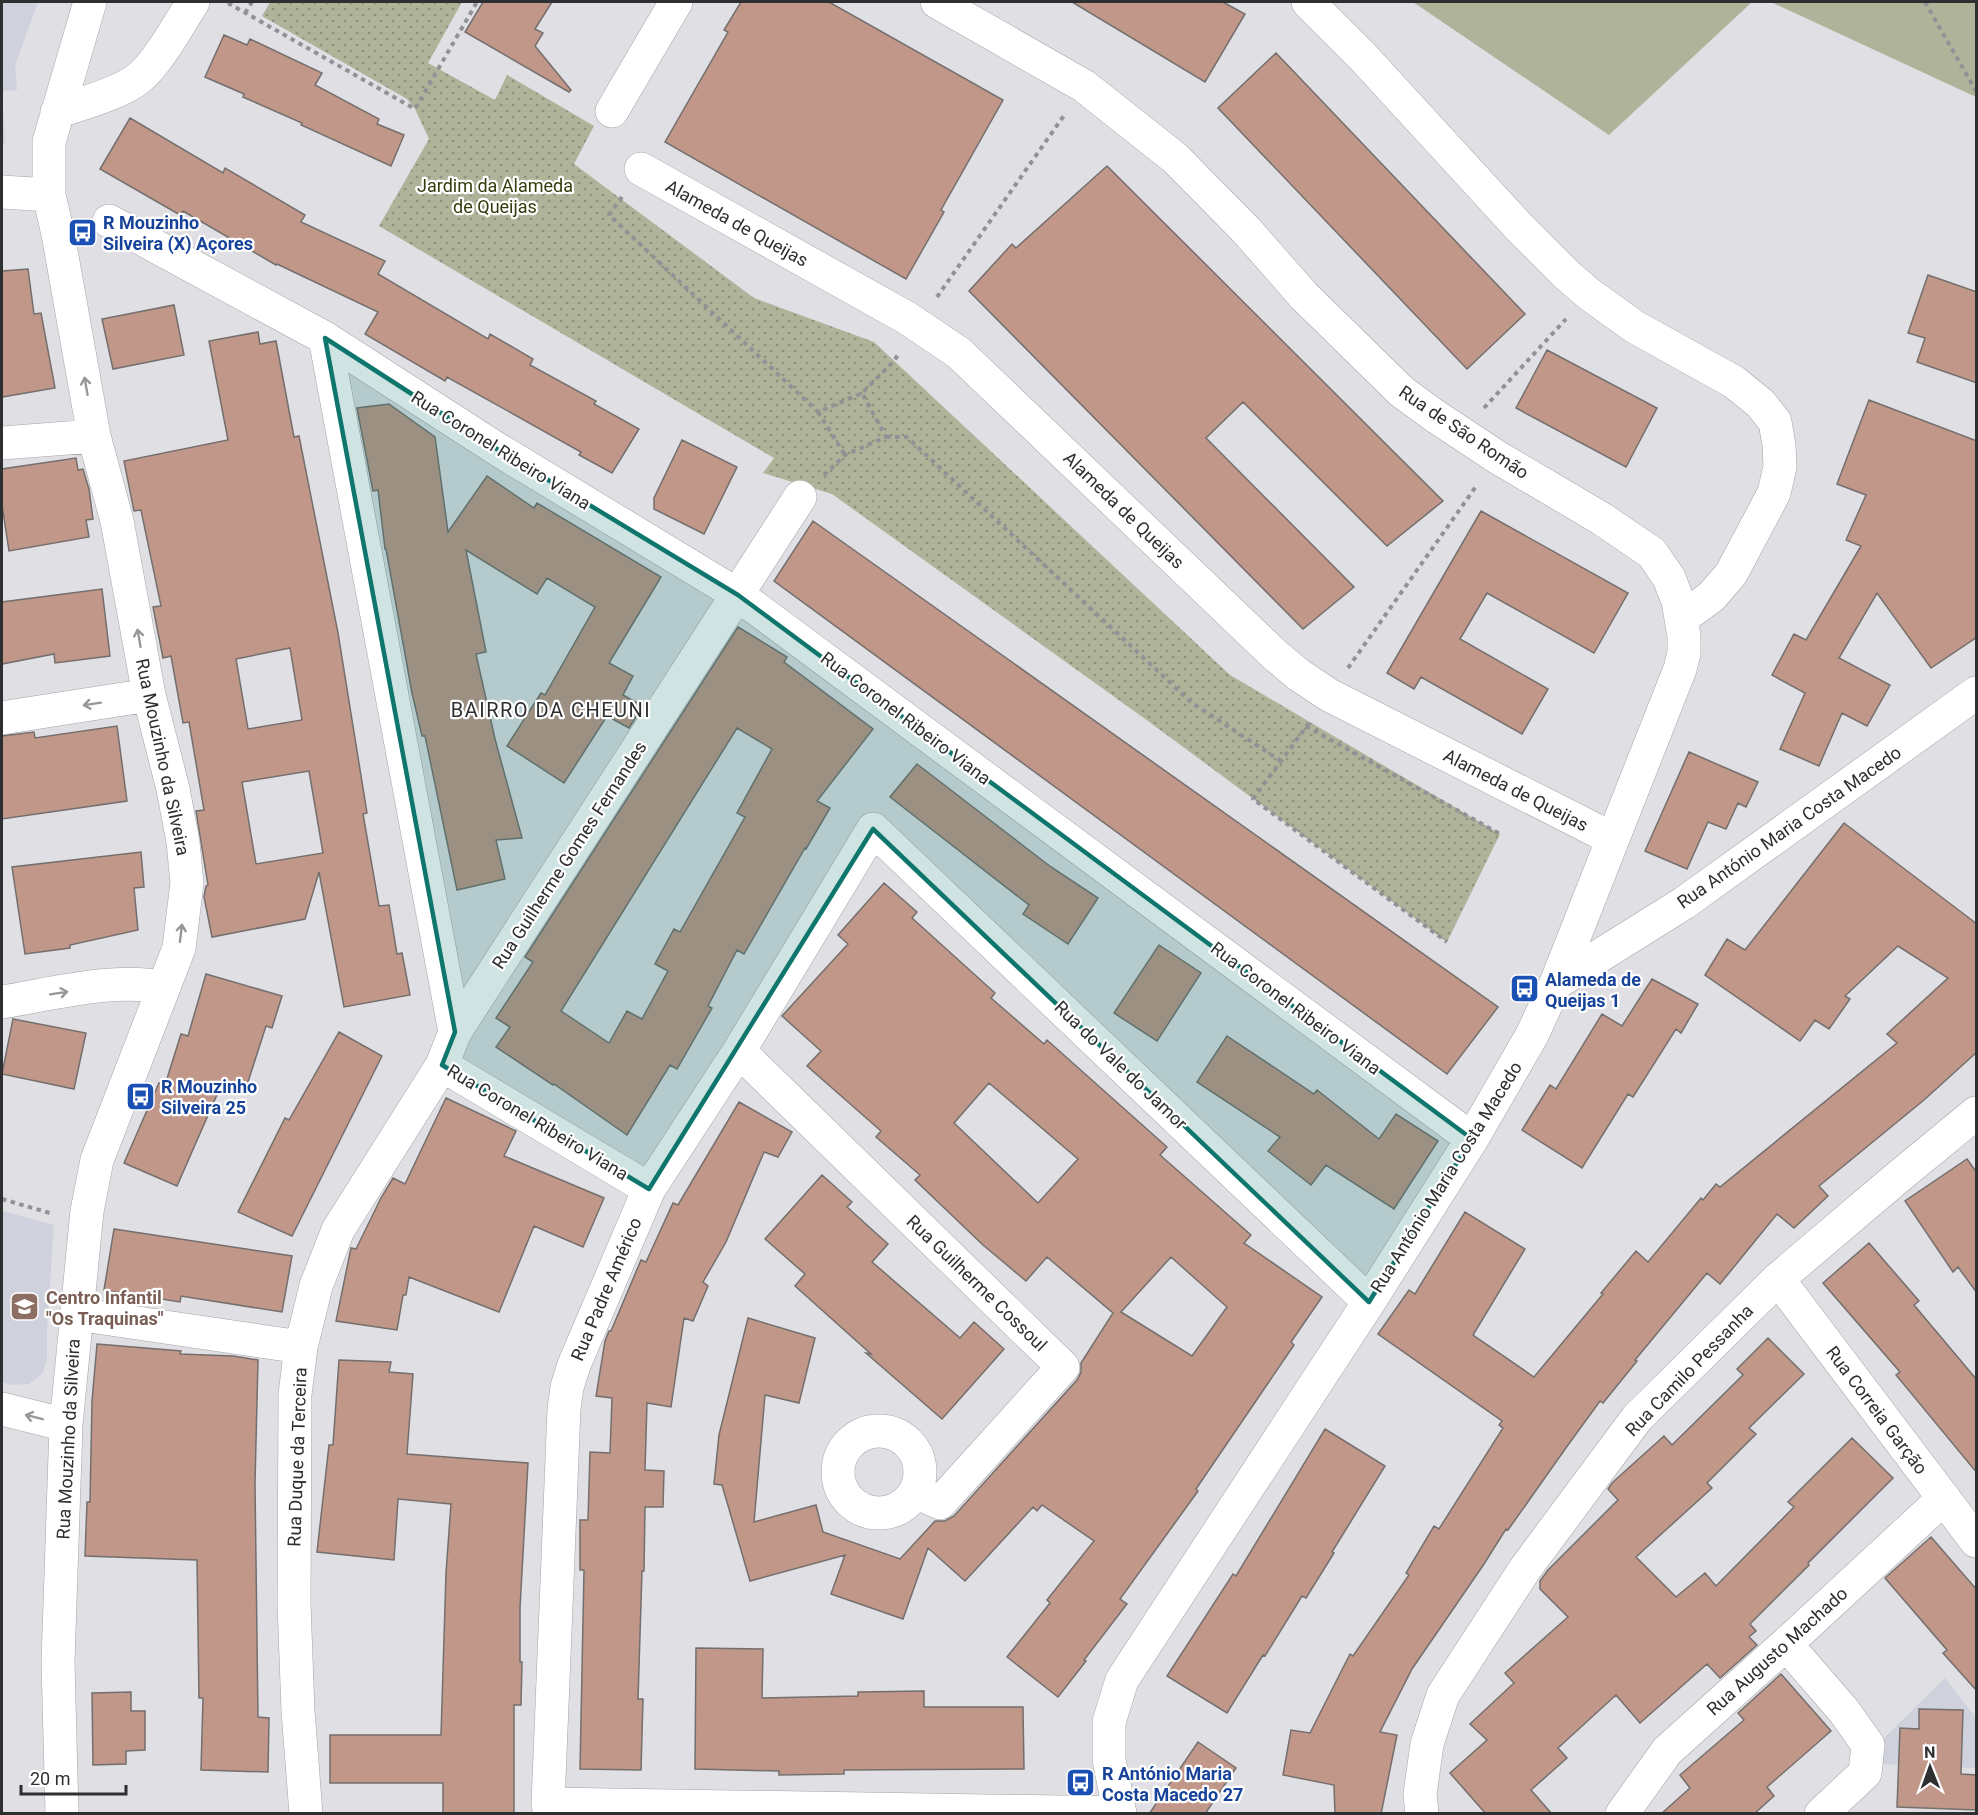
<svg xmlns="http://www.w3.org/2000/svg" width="1978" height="1815" viewBox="0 0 1978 1815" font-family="Roboto,sans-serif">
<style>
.built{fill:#cfd1dd}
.grass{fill:#aeb399}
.park{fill:url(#park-dots)}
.building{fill:#c09789;stroke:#746f6d;stroke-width:1.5;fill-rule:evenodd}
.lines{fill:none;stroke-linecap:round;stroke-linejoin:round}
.minor-casing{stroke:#a4a5a9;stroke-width:34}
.path{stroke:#919295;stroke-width:4;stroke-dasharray:4.5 4.5;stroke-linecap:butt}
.minor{stroke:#fff;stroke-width:33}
.oneway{stroke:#969798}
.marked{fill:#0f766e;fill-opacity:0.2;stroke:#0f766e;stroke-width:4.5;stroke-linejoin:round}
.labels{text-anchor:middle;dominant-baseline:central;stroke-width:4.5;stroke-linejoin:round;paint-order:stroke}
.park-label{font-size:18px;fill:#363b0c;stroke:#fff}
.transit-label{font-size:18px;font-weight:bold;fill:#164399;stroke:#fff;text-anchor:start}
.street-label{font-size:18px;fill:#2e2f30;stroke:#fff}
.education-label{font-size:18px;font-weight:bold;fill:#785e54;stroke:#fff;text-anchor:start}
.neighbourhood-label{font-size:20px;letter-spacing:1.5px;fill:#2e2f30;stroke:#fff}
</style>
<defs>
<pattern id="park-dots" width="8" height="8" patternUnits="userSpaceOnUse" patternTransform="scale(1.5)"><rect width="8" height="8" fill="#aeb399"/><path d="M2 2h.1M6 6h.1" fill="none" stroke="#8e927d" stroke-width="1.8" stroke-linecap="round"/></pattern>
</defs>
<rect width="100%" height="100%" fill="#dfdfe4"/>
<!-- built -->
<path class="built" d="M 2,2 L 38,2 L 15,65 L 17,90 L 2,91 L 5,142 L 2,146 Z
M 2,1211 L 54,1225 L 47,1328 L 47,1358 L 43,1373 L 29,1384 L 12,1385 L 2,1382 Z
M 1945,1678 L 1976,1718 L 1976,1768 L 1881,1764 L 1883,1739 Z"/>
<!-- grass -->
<path class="grass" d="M 1413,2 L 1752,2 L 1609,135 Z
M 1771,2 L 1976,2 L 1976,97 Z"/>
<!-- park -->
<path class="park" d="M 270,2 L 462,2 L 428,63 L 495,100 L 507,75 L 594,126 L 574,164 L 754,298 L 874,342 L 1230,675 L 1500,834 L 1447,942 L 1148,721 L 832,494 L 763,473 L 774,458 L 379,226 L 429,139 L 415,109 L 407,99 L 262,16 Z"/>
<!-- building -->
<path class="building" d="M 483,2 L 552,2 L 535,29 L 543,33 L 535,46 L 571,90 L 569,92 L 465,32 Z
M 741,2 L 829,2 L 1003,100 L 941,210 L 944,212 L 906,279 L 665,142 L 728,32 L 724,30 Z
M 1072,2 L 1223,2 L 1245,14 L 1205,82 Z
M 224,35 L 247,45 L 250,39 L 322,73 L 315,85 L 379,119 L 377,124 L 404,135 L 391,166 L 301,125 L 302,123 L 243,97 L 244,94 L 205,77 Z
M 1276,53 L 1525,314 L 1467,369 L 1218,108 Z
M 130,118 L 223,173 L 225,168 L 305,215 L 301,222 L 385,261 L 378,274 L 488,339 L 490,334 L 533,359 L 530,365 L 596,401 L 594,404 L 639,429 L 612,473 L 579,455 L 581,452 L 447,377 L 445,381 L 365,334 L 378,312 L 277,264 L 276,265 L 183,211 L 180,215 L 100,169 Z
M 1107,166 L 1443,501 L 1387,546 L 1243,402 L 1206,438 L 1354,587 L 1303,629 L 969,291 L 1012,244 L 1016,248 Z
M 28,269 L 34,314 L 41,313 L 55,388 L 2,397 L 2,271 Z
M 1928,275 L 1977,292 L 1977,383 L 1917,362 L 1925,338 L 1908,333 Z
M 174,305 L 184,355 L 113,369 L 102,319 Z
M 258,332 L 260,344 L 276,341 L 294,437 L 299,436 L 338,633 L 367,813 L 363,814 L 379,906 L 389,905 L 397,954 L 402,953 L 410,995 L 344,1007 L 319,872 L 305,919 L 212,937 L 204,897 L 206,886 L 208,885 L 196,811 L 204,810 L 189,722 L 183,723 L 171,656 L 163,658 L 153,607 L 161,606 L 141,510 L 134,511 L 124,461 L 228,440 L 209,341 ZM 290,648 L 302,720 L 248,729 L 236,659 ZM 309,771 L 323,853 L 256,864 L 242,782 Z
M 1547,350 L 1657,408 L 1626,467 L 1516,408 Z
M 1869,400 L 1977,441 L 1977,637 L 1931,668 L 1877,593 L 1839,658 L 1890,685 L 1867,726 L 1842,713 L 1819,766 L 1780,749 L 1805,693 L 1772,675 L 1794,634 L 1806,640 L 1861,546 L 1846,540 L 1866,495 L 1837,484 Z
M 389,404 L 435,437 L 448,532 L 487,476 L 534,508 L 537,503 L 661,577 L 609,663 L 633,676 L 623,695 L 643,706 L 629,728 L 607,716 L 564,783 L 507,746 L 541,693 L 545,695 L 595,607 L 547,578 L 537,594 L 466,550 L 486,652 L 476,654 L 495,739 L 522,838 L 496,840 L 505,879 L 457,890 L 425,736 L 422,736 L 412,693 L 386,549 L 385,549 L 378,490 L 373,491 L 357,408 Z
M 682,440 L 737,467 L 704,534 L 654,509 L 654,498 Z
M 76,458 L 78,470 L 83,469 L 89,489 L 93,519 L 86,520 L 89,537 L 9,551 L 2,505 L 2,469 Z
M 1481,511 L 1628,593 L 1594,653 L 1487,593 L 1460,639 L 1548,689 L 1522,734 L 1421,677 L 1414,689 L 1387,673 Z
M 813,521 L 1498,1007 L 1447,1074 L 774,581 Z
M 102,589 L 110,656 L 55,663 L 54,654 L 2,664 L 2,602 Z
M 738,627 L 787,657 L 784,662 L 873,729 L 817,801 L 830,808 L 806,849 L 805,848 L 744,954 L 737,950 L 708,1006 L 712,1008 L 677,1069 L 670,1065 L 627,1135 L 554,1084 L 553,1085 L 496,1047 L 510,1027 L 496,1018 L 533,962 L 525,957 ZM 737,728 L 772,749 L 737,813 L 745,817 L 680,932 L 674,929 L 655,964 L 668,971 L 642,1019 L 627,1011 L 609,1043 L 561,1011 Z
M 117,726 L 127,801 L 2,819 L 2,736 L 34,732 L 35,738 Z
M 1689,752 L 1758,782 L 1746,807 L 1738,803 L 1726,829 L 1708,822 L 1687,869 L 1645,851 Z
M 917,764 L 1051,867 L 1098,898 L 1068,944 L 1023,914 L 1029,905 L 890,797 Z
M 1844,823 L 1977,924 L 1977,1052 L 1924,1100 L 1819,1186 L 1828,1196 L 1794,1228 L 1777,1214 L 1720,1284 L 1707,1273 L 1635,1360 L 1637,1361 L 1603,1403 L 1600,1401 L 1568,1445 L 1508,1530 L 1506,1529 L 1484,1564 L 1412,1669 L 1380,1732 L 1397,1735 L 1381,1814 L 1335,1814 L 1334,1785 L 1283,1775 L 1291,1730 L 1310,1733 L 1350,1654 L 1353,1656 L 1409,1575 L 1406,1573 L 1434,1526 L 1439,1529 L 1503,1428 L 1499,1425 L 1502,1421 L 1378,1334 L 1409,1290 L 1415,1294 L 1465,1212 L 1525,1249 L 1473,1335 L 1534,1377 L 1603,1294 L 1601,1293 L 1636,1251 L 1648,1262 L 1701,1198 L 1703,1200 L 1716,1184 L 1720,1187 L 1897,1043 L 1887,1034 L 1948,978 L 1898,946 L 1845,996 L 1850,999 L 1829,1029 L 1815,1020 L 1800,1041 L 1705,975 L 1727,939 L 1745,950 Z
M 141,852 L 144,887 L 134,888 L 138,930 L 70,945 L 70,948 L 25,954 L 12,867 Z
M 884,883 L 917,912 L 912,918 L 995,993 L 991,998 L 1044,1044 L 1047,1040 L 1167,1147 L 1160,1155 L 1251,1235 L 1244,1243 L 1322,1297 L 1291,1342 L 1294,1345 L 1196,1489 L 1198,1491 L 1120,1599 L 1127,1604 L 1084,1660 L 1086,1661 L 1058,1697 L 1007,1657 L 1050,1603 L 1047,1600 L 1094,1541 L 1042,1505 L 1037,1511 L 1033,1507 L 965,1581 L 928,1548 L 903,1619 L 831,1594 L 845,1555 L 750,1581 L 722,1485 L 714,1484 L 719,1435 L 748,1318 L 815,1338 L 799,1403 L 765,1395 L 754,1522 L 816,1505 L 823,1532 L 900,1559 L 935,1521 L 945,1521 L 954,1516 L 1077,1380 L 1081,1372 L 1081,1363 L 1113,1313 L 1047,1257 L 1026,1281 L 983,1245 L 915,1180 L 920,1175 L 876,1137 L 881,1131 L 807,1066 L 821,1051 L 782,1016 L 848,944 L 838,935 ZM 989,1083 L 1078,1159 L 1038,1203 L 954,1123 ZM 1171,1257 L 1227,1307 L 1192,1356 L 1121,1312 Z
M 1159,945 L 1201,973 L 1157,1041 L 1114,1013 Z
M 206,974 L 282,996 L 272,1028 L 266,1026 L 246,1088 L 223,1081 L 177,1186 L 124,1163 L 159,1083 L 165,1085 L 181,1034 L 188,1036 Z
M 1652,979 L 1698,1004 L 1681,1033 L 1676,1029 L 1633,1097 L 1628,1094 L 1582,1168 L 1522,1130 L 1550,1085 L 1556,1089 L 1602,1014 L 1622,1026 Z
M 13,1019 L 86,1033 L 74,1089 L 2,1074 Z
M 339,1032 L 382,1056 L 292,1236 L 238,1212 L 285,1118 L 289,1120 Z
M 1227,1036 L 1314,1094 L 1317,1090 L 1379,1139 L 1396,1114 L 1438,1141 L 1394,1209 L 1326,1165 L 1311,1185 L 1268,1151 L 1280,1137 L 1197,1082 Z
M 446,1098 L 516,1131 L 504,1156 L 604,1198 L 583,1247 L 534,1226 L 499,1312 L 409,1277 L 406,1295 L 403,1295 L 397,1330 L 336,1321 L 351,1248 L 356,1249 L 381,1198 L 393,1178 L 405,1184 Z
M 739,1102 L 792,1132 L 778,1157 L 764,1152 L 726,1242 L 703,1282 L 708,1286 L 693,1321 L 684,1318 L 671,1407 L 647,1403 L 645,1470 L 664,1471 L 663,1507 L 645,1507 L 644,1571 L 642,1571 L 638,1699 L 643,1699 L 641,1770 L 580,1769 L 584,1570 L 580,1570 L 580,1520 L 588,1520 L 590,1452 L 610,1453 L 612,1398 L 596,1396 L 605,1341 L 609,1331 L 611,1331 L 641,1260 L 646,1262 L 673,1203 L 678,1205 Z
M 1967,1159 L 1977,1173 L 1977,1293 L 1958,1267 L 1953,1272 L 1905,1201 Z
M 822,1175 L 852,1202 L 847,1207 L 888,1244 L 872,1262 L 960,1338 L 974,1322 L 1004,1349 L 942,1419 L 866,1353 L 871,1354 L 795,1286 L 805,1274 L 765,1239 Z
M 114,1229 L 292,1256 L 282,1312 L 181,1296 L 180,1302 L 104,1290 Z
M 1869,1243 L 1919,1301 L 1914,1305 L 1977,1380 L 1977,1473 L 1896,1375 L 1900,1372 L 1823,1283 Z
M 1768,1338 L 1804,1374 L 1749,1428 L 1756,1434 L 1707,1483 L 1712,1488 L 1636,1557 L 1676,1597 L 1705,1573 L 1716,1586 L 1794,1507 L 1788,1502 L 1852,1438 L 1893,1478 L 1808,1563 L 1809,1565 L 1750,1624 L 1756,1631 L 1749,1637 L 1757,1645 L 1720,1678 L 1707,1664 L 1640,1723 L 1616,1695 L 1558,1748 L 1567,1758 L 1531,1790 L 1552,1814 L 1486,1814 L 1450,1773 L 1487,1740 L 1470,1724 L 1514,1683 L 1505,1673 L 1568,1617 L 1540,1589 L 1540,1581 L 1548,1570 L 1618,1500 L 1608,1489 L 1612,1483 L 1664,1436 L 1672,1445 L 1743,1375 L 1737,1369 Z
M 97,1344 L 181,1351 L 180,1354 L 233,1356 L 258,1360 L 255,1483 L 258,1717 L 269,1718 L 268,1772 L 201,1770 L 203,1698 L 199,1698 L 197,1560 L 85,1556 L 87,1502 L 90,1502 L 92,1401 Z
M 339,1360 L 391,1362 L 389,1372 L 413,1374 L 407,1454 L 528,1463 L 520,1608 L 520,1662 L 522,1662 L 521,1705 L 514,1705 L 514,1814 L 443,1814 L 443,1783 L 330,1783 L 330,1735 L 441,1735 L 446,1573 L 451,1504 L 398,1499 L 394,1560 L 317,1552 L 329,1445 L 333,1445 Z
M 1325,1429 L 1385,1466 L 1332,1552 L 1334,1553 L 1306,1598 L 1302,1596 L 1265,1656 L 1263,1655 L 1227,1713 L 1167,1676 L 1233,1574 L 1236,1576 Z
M 1931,1537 L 1977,1590 L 1977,1691 L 1943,1653 L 1947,1650 L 1885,1578 Z
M 696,1648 L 763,1649 L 762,1698 L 858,1696 L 858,1692 L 924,1691 L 924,1707 L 1023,1707 L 1024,1769 L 844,1770 L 844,1774 L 779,1775 L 779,1771 L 695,1769 Z
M 1781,1674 L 1831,1731 L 1767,1787 L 1774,1796 L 1754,1814 L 1661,1814 L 1690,1788 L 1680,1775 L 1744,1720 L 1738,1713 Z
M 131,1692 L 131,1711 L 145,1711 L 145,1750 L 126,1751 L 126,1764 L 93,1765 L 92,1693 Z
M 1919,1709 L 1963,1710 L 1961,1774 L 1977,1775 L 1977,1810 L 1897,1807 L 1900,1728 L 1919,1729 Z
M 1198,1742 L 1236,1768 L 1205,1814 L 1149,1814 Z"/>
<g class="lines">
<defs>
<path id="minor" d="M 937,2 L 1084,86 L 1175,158 L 1246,230 L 1304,296 L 1402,392 L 1435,416 L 1497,457 L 1602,519 L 1652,553 L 1669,578 L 1678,601 L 1684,636 L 1684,653 L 1680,669 L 1556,983 L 1532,1035 L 1472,1139 L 1369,1302 L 1122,1680 L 1109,1722 L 1109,1760 L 1120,1814
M 1308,2 L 1363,57 L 1520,228 L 1567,275 L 1589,294 L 1635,327 L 1734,382 L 1761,404 L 1775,422 L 1779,445 L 1780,467 L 1774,493 L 1731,574 L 1711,597 L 1682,618
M 612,111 L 676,2
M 57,112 C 80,104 121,93 139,78 C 158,63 180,22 193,2
M 641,169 L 907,318 L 959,353 L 1275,655 L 1299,675 L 1329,695 L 1613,839
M 2,192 L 49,195
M 109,221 L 325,338
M 2,443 L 94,436
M 2,718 L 149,695
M 1556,983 L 1684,903 L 1976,693
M 2,1002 C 47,995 119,976 163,988
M 455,1032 L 800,497
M 739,1051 L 1063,1367 L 940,1503 L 915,1492
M 649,1189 L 442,1065 L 455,1032 L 325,338 L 497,449 L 738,595 L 1472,1139
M 1778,1279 L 1976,1541
M 76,1314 L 301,1347
M 2,1409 L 66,1425
M838 1472a41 41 0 1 1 82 0a41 41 0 1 1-82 0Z
M 1786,1644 L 1844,1711 L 1868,1745 L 1865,1773 L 1821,1814
M 548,1804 L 1120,1813
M 62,1814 L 58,1662 L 66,1425 L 87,1211 L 97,1160 L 179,948 L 187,883 L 183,842 L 173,789 L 149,695 L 117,521 L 94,436 L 58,234 L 49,195 L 49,142 L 90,2
M 306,1814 L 298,1711 L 294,1603 L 295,1394 L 301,1347 L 316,1286 L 338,1230 L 442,1065
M 550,1814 L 548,1804 L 564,1409 L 567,1387 L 574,1365 L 649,1189 L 739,1051 L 873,829 L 1369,1302
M 1422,1814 L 1420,1794 L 1427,1744 L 1443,1695 L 1525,1569 L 1637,1418 L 1778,1279 L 1897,1178 L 1976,1113
M 1622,1814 L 1667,1751 L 1786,1644 L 1944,1498"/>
</defs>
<!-- minor casing -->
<use href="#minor" class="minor-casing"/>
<!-- path -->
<path class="path" d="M 1925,2 L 1976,91
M 228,3 L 415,109 L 477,2
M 245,13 L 252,2
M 622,197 L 609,215 L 818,412 L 862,393
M 937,297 L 1065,114
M 1484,408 L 1566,319
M 818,412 L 845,455
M 886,437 L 907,437 L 1192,703 L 1281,761
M 824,475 L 845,455 L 886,437 L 862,393 L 894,361 L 899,353
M 1348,668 L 1477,485
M 1309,723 L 1253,799 L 1447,942
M 1306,726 L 1500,834
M 2,1199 L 53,1214"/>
<!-- minor -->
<use href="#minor" class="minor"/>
</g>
<!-- one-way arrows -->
<defs><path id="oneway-shaft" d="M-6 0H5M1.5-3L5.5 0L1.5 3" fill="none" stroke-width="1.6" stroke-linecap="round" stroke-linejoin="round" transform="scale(1.5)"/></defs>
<g class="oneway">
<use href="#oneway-shaft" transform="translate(86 386) rotate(-100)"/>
<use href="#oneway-shaft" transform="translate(139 638) rotate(-100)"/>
<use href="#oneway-shaft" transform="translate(92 704) rotate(171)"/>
<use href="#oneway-shaft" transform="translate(181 933) rotate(-83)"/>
<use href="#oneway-shaft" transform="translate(59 993) rotate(-9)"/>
<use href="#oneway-shaft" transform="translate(34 1417) rotate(-166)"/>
</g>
<!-- marked area -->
<path class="marked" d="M 325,338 L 497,449 L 738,595 L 1472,1139 L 1369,1302 L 873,829 L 649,1189 L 442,1065 L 455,1032 Z"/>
<!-- icons -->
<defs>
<symbol id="bus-square" viewBox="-11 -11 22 22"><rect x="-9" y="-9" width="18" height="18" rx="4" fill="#1a4fb4" stroke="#fff"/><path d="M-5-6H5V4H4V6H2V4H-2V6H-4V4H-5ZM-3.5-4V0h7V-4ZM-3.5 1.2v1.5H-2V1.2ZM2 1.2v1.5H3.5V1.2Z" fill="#fff"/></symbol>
<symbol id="school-square" viewBox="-11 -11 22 22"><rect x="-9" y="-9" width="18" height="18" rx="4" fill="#8d6e63" stroke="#fff"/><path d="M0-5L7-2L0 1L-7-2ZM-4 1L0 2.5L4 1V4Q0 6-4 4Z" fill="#fff"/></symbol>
</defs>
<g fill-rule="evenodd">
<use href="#bus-square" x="66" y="216" width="33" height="33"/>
<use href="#bus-square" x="1508" y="972" width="33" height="33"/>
<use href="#bus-square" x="124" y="1080" width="33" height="33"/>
<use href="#school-square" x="8" y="1290" width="33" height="33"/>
<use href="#bus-square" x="1064" y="1766" width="33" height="33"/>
</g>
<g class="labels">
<!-- park labels -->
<g class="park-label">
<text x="495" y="185">Jardim da Alameda<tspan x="495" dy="21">de Queijas</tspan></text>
</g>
<!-- transit labels -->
<g class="transit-label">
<text x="103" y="222">R Mouzinho<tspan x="103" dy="21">Silveira (X) Açores</tspan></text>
<text x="1545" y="979">Alameda de<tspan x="1545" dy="21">Queijas 1</tspan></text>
<text x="161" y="1086">R Mouzinho<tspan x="161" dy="21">Silveira 25</tspan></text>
<text x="1102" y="1773">R António Maria<tspan x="1102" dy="21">Costa Macedo 27</tspan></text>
</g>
<!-- street labels -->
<g class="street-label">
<text transform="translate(737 223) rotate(29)">Alameda de Queijas</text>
<text transform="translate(1464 432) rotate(34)">Rua de São Romão</text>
<text transform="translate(501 450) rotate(32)">Rua Coronel Ribeiro Viana</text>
<text transform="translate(1124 510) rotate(44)">Alameda de Queijas</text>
<text transform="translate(906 718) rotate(37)">Rua Coronel Ribeiro Viana</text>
<text transform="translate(163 757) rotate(78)">Rua Mouzinho da Silveira</text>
<text transform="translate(1516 790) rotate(27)">Alameda de Queijas</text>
<text transform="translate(1789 827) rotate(-35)">Rua António Maria Costa Macedo</text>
<text transform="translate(569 855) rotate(-57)">Rua Guilherme Gomes Fernandes</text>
<text transform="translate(1296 1008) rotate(37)">Rua Coronel Ribeiro Viana</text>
<text transform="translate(1121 1065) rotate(44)">Rua do Vale do Jamor</text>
<text transform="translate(538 1122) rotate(31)">Rua Coronel Ribeiro Viana</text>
<text transform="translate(1446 1177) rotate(-58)">Rua António Maria Costa Macedo</text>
<text transform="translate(977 1283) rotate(44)">Rua Guilherme Cossoul</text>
<text transform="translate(606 1289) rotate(-67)">Rua Padre Américo</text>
<text transform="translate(1689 1370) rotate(-46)">Rua Camilo Pessanha</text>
<text transform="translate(1877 1410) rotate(53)">Rua Correia Garção</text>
<text transform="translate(68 1439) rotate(-87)">Rua Mouzinho da Silveira</text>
<text transform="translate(297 1457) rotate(-88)">Rua Duque da Terceira</text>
<text transform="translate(1777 1651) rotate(-42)">Rua Augusto Machado</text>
</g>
<!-- education labels -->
<g class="education-label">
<text x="46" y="1297">Centro Infantil<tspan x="46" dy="21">"Os Traquinas"</tspan></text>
</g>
<!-- neighbourhood labels -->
<g class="neighbourhood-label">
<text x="551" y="710">BAIRRO DA CHEUNI</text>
</g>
</g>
<!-- border -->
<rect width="1978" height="1815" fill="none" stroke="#2e2f30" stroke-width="6"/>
<!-- north arrow -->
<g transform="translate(1930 1767) rotate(359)" stroke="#ffffff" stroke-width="4.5" paint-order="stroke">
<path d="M0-4.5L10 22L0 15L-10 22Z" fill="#2e2f30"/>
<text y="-9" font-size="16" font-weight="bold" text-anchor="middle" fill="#2e2f30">N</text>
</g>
<!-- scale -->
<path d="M21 1785v9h105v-9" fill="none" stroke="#2e2f30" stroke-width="3"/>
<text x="30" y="1785" font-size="18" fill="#2e2f30" stroke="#ffffff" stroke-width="4.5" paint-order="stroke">20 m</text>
</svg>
